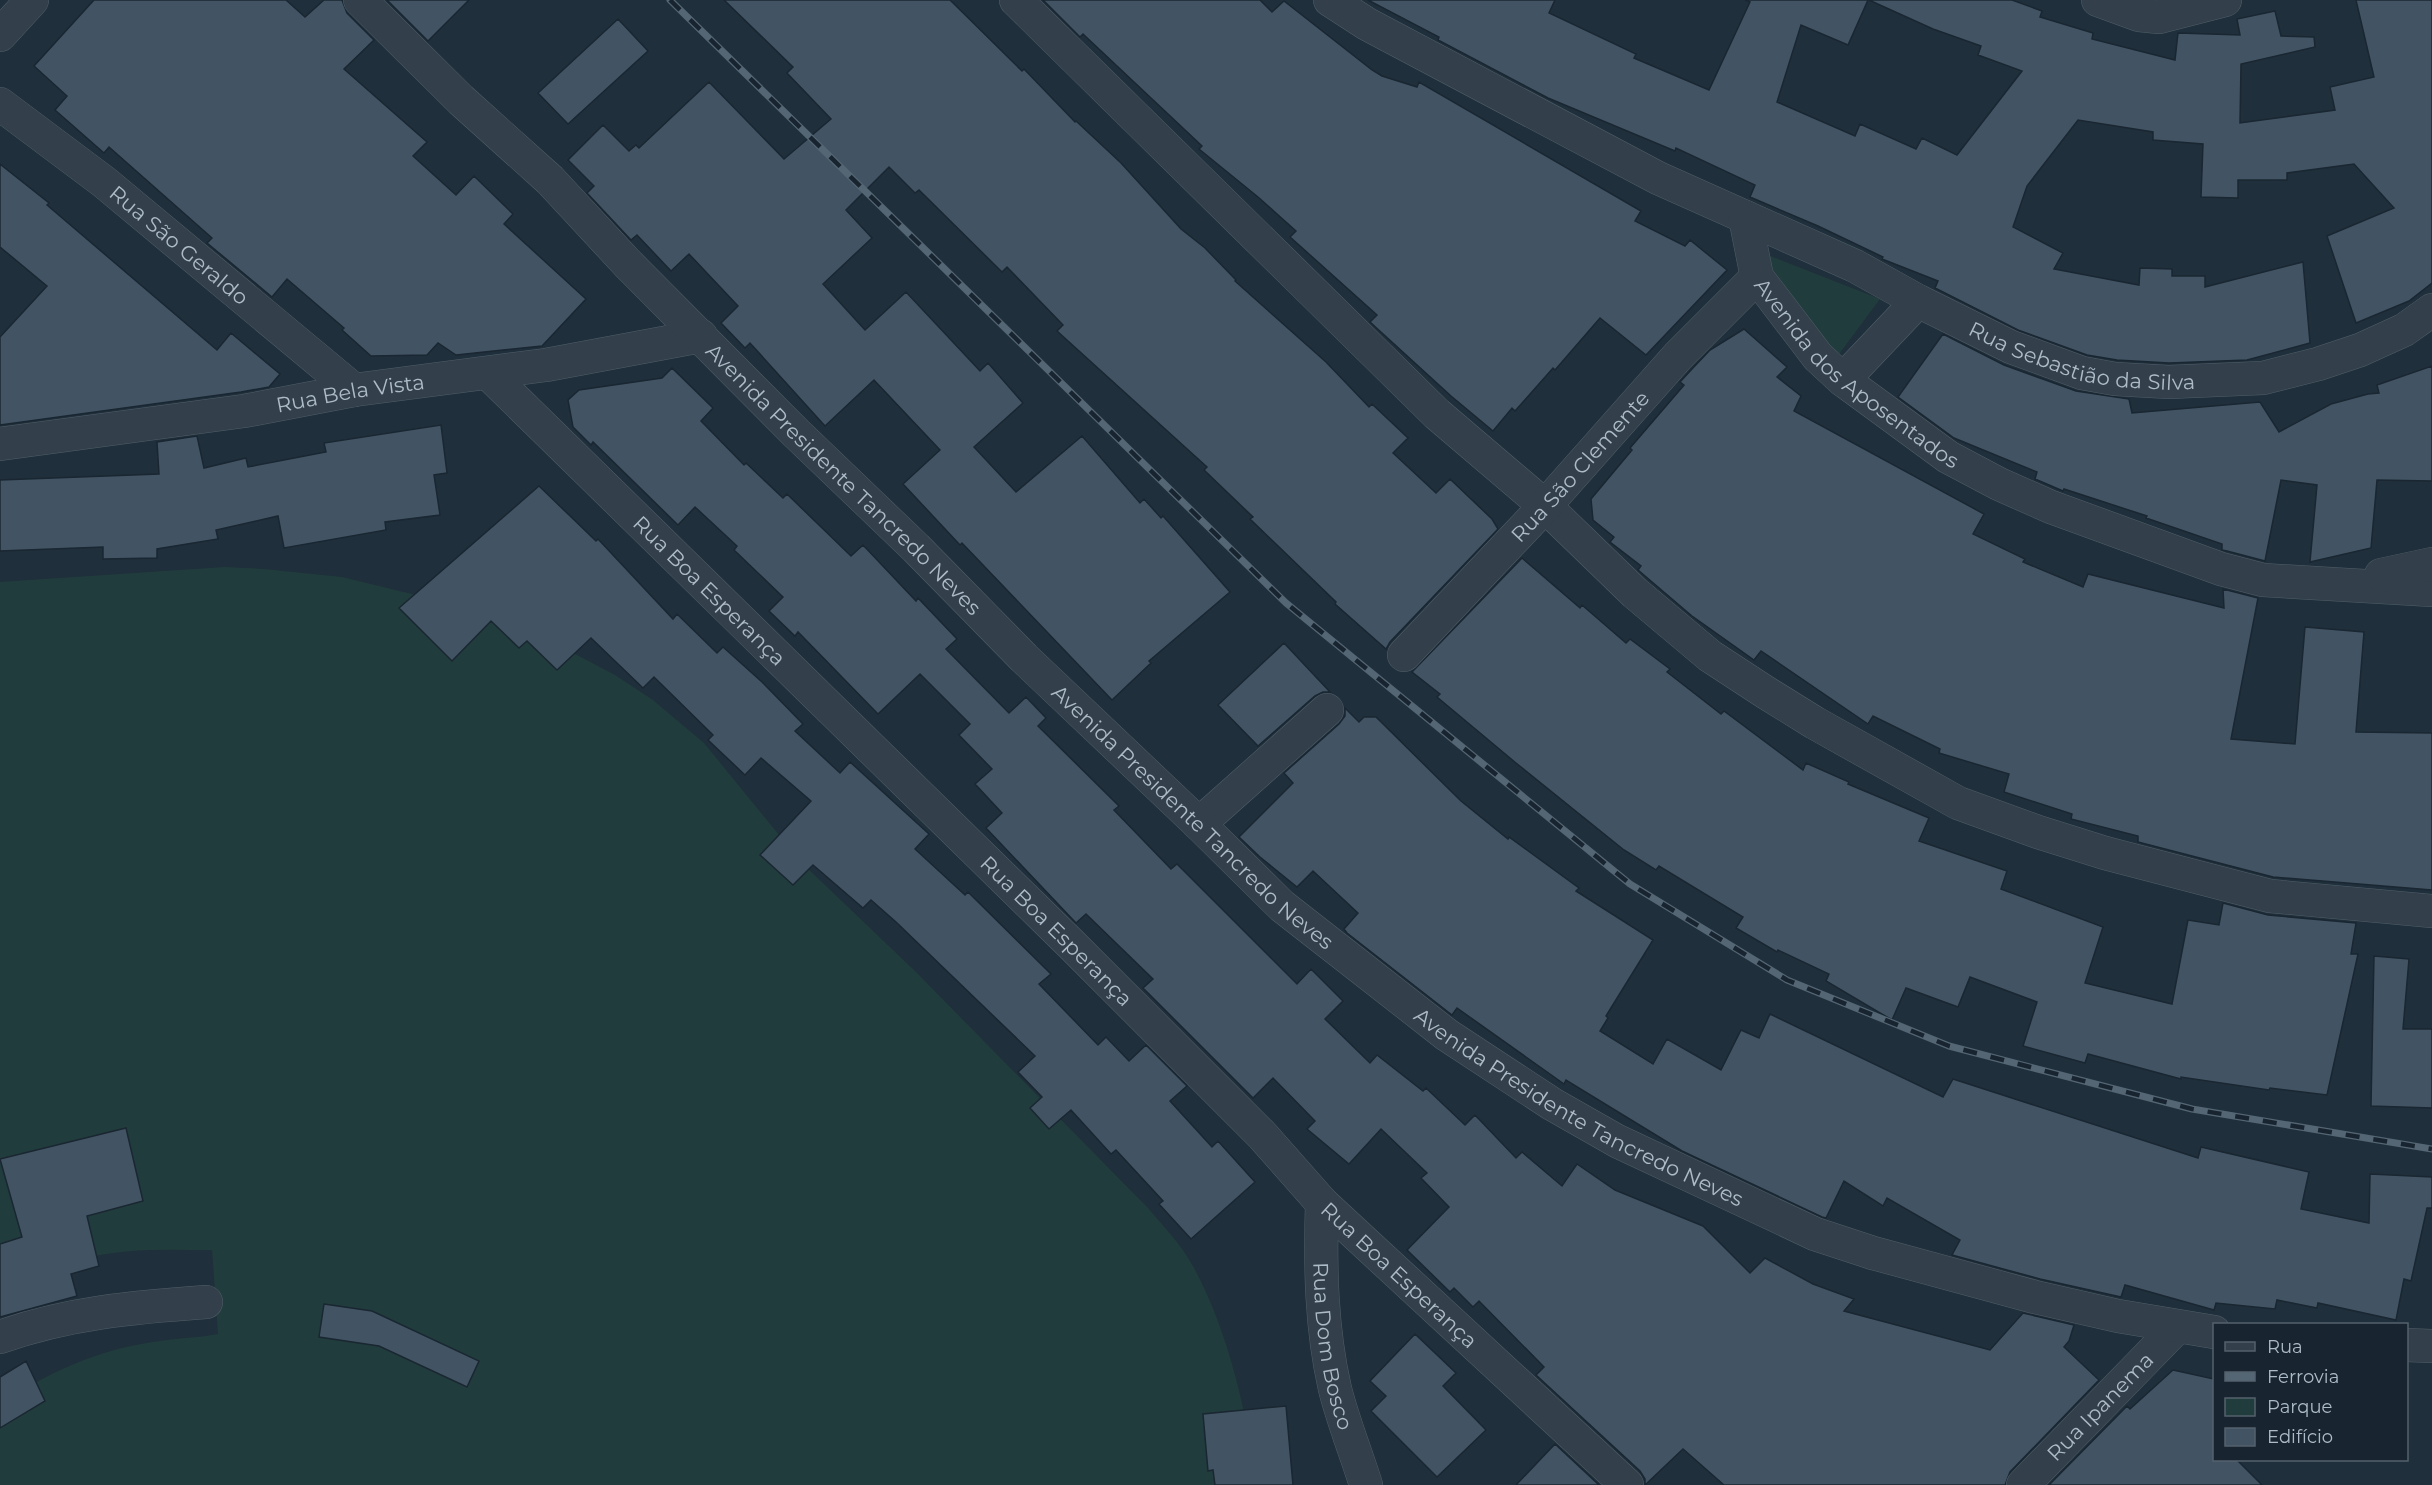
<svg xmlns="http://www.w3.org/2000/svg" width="2432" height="1485" viewBox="0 0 2432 1485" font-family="Montserrat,sans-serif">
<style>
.green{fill:#213c3c}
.building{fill:#425463;stroke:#1a2732;stroke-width:1.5}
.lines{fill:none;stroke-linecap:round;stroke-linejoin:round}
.minor-casing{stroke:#505e69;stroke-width:34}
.tertiary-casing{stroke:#505e69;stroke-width:34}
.minor{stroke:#33404b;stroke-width:33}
.tertiary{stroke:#33404b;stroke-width:33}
.rail-casing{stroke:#546573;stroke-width:7}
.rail{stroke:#182530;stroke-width:4.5;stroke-dasharray:14;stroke-linecap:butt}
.labels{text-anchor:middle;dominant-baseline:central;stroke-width:5;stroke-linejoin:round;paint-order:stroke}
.street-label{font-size:21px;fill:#adbbc8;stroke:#182530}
</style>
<rect width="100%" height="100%" fill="#1f2f3b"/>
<!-- green -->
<path class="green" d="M 1760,252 L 1880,299 L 1837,357 Z
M 225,567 L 264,569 L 342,577 L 416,595 L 558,645 L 615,675 L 653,700 L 704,743 L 802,863 L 915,971 L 1148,1208 C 1163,1226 1181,1244 1193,1266 C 1229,1332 1246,1411 1257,1485 L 0,1485 L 0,1404 C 48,1373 96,1350 153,1342 C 175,1338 197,1338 218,1334 L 212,1250 C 177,1250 141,1248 106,1254 C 70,1260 35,1273 0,1285 L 0,582 Z"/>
<!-- building -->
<path class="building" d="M 94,0 L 286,0 L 305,17 L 324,0 L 342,0 L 347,13 L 374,40 L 344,69 L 427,142 L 413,156 L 456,195 L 474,176 L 513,214 L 504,224 L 586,299 L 542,346 L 456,355 L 438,343 L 427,355 L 371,356 L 342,330 L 344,328 L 287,279 L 272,297 L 207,243 L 212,238 L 109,147 L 104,153 L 55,110 L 67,96 L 34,66 Z
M 387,0 L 469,0 L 428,41 Z
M 724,0 L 950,0 L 1022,71 L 1024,69 L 1075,122 L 1076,121 L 1121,163 L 1181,229 L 1205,248 L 1236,280 L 1235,281 L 1326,362 L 1369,407 L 1372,404 L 1408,438 L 1393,453 L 1436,493 L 1450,479 L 1492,519 L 1498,529 L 1390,642 L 1386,649 L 1335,604 L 1336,602 L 1250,519 L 1253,517 L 1204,470 L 1207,467 L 1057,331 L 1063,325 L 1007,267 L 1002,272 L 919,190 L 915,193 L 889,167 L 846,210 L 872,238 L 823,284 L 865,330 L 906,292 L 980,371 L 988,363 L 1023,403 L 974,447 L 1016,492 L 1082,436 L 1140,503 L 1144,499 L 1161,518 L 1163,516 L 1230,592 L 1149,661 L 1151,663 L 1112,700 L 962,543 L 960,545 L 903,484 L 940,450 L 874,380 L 825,426 L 750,343 L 745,348 L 721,323 L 738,306 L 689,254 L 671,271 L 637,235 L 631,240 L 587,193 L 594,186 L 568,160 L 603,125 L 629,151 L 636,145 L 639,148 L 709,82 L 784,159 L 831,119 L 787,73 L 793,67 Z
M 1043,0 L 1260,0 L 1272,12 L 1284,1 L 1372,70 L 1382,76 L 1417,87 L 1419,82 L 1641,211 L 1635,221 L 1685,246 L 1690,240 L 1727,270 L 1646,355 L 1600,318 L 1555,370 L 1553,368 L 1515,411 L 1512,408 L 1493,431 L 1451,396 L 1370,322 L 1377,315 L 1290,237 L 1296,231 L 1258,197 L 1199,149 L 1202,146 L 1083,34 L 1080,37 Z
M 1368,0 L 1555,0 L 1549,13 L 1636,54 L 1634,58 L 1709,90 L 1750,2 L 1745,0 L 1868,0 L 1848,45 L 1801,25 L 1777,102 L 1855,136 L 1860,124 L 1916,149 L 1922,138 L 1957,155 L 2022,71 L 1978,55 L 1981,46 L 1933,29 L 1869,0 L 2012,0 L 2042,11 L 2040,17 L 2093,33 L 2092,39 L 2175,60 L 2178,33 L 2240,35 L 2237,19 L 2275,11 L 2281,36 L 2314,37 L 2315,47 L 2241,64 L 2240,123 L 2335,110 L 2330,87 L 2374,77 L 2356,0 L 2432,0 L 2432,283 L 2409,301 L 2356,323 L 2327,236 L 2394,208 L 2354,164 L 2287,173 L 2287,180 L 2238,180 L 2238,198 L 2201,197 L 2203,144 L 2153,140 L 2153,132 L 2078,120 L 2027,186 L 2013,227 L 2063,253 L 2054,269 L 2139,285 L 2140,268 L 2172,269 L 2172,276 L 2205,276 L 2205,287 L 2303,262 L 2310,343 L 2247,360 L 2169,363 L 2117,360 L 2087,355 L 2018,330 L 1935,288 L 1938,281 L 1882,259 L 1883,257 L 1818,226 L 1750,197 L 1755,185 L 1676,148 L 1675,151 L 1548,98 L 1438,40 L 1439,37 Z
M 618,19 L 648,51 L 568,124 L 538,93 Z
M 0,164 L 49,203 L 47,205 L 217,350 L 231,333 L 280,374 L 269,387 L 241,392 L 0,425 L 0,337 L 47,286 L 0,247 Z
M 1744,329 L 1787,367 L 1777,377 L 1801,396 L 1794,411 L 1984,514 L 1973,534 L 2025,559 L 2023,562 L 2083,587 L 2088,574 L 2224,608 L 2223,589 L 2258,598 L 2231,739 L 2295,744 L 2305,627 L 2364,632 L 2356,732 L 2432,733 L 2432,890 L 2273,877 L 2138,842 L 2138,836 L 2071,819 L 2072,814 L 2004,792 L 2009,774 L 1939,753 L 1940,749 L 1873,716 L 1868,724 L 1761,651 L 1754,660 L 1692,616 L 1638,570 L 1641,566 L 1610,542 L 1614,537 L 1593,520 L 1591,499 L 1632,450 L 1630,448 L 1684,385 L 1680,382 L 1692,369 L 1710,350 Z
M 1943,334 L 2004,365 L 2076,391 L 2129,399 L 2132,413 L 2260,402 L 2279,432 L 2331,404 L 2368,394 L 2379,393 L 2377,385 L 2432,366 L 2432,481 L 2377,480 L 2371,548 L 2310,562 L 2317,485 L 2281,480 L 2265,561 L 2227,551 L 2222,550 L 2222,544 L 2146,518 L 2147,516 L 2064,489 L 2063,491 L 2035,479 L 2037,472 L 1954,438 L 1898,397 Z
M 672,368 L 713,408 L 701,421 L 744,465 L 746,463 L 783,498 L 787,494 L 851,556 L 863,545 L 916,601 L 918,598 L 957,639 L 946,649 L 1009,713 L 1026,697 L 1046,718 L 1038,726 L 1119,806 L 1114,810 L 1171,869 L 1177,864 L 1297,984 L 1311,969 L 1343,1001 L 1325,1019 L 1370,1063 L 1377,1055 L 1423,1091 L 1426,1088 L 1465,1125 L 1475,1115 L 1516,1158 L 1522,1152 L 1562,1186 L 1577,1164 L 1615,1190 L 1703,1226 L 1750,1273 L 1765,1258 L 1813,1284 L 1854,1299 L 1844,1311 L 1990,1350 L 2023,1313 L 2074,1325 L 2069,1341 L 2064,1347 L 2099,1380 L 2010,1472 L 2005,1485 L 1724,1485 L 1683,1449 L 1645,1485 L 1645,1479 L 1640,1471 L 1536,1375 L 1544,1367 L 1479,1301 L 1473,1307 L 1454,1288 L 1450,1292 L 1407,1250 L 1449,1207 L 1421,1178 L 1427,1173 L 1381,1129 L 1349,1164 L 1307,1129 L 1315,1121 L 1273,1078 L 1253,1098 L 1143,988 L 1153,979 L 1086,914 L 1076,923 L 986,828 L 1002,813 L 975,784 L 992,769 L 959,735 L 970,724 L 920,674 L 878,714 L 798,632 L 795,636 L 769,611 L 783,597 L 734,550 L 737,546 L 695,507 L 678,525 L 593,442 L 591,445 L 573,427 L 568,400 L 579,390 L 662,378 Z
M 441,425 L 447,473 L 434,475 L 440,515 L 385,522 L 386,530 L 284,548 L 278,516 L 216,530 L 218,539 L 157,549 L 157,558 L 103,559 L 103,547 L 0,551 L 0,480 L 159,474 L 157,442 L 197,436 L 204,468 L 246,458 L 248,467 L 326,452 L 324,443 Z
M 539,486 L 596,541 L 598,539 L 673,619 L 677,614 L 717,653 L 723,647 L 762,682 L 803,724 L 795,731 L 840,773 L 850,762 L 929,834 L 915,849 L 965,895 L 968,892 L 1051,974 L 1039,984 L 1098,1045 L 1106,1037 L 1129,1061 L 1146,1045 L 1187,1086 L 1170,1101 L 1212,1147 L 1218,1141 L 1255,1182 L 1191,1239 L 1159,1204 L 1163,1201 L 1116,1150 L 1111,1154 L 1071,1110 L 1049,1129 L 1030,1108 L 1042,1097 L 1018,1072 L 1035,1056 L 896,922 L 871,900 L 863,908 L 813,865 L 793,885 L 760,855 L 811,801 L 761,758 L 745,775 L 708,740 L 713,735 L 654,677 L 643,688 L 591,638 L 557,670 L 527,641 L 519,648 L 491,621 L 452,661 L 399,608 Z
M 1522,558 L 1580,608 L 1582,605 L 1626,643 L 1630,639 L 1670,669 L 1667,672 L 1721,714 L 1724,711 L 1803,770 L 1806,763 L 1849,782 L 1848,784 L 1929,818 L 1919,841 L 2007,871 L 2001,889 L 2103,927 L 2085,983 L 2172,1004 L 2188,920 L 2219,925 L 2223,903 L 2268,915 L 2356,923 L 2351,954 L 2358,954 L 2327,1095 L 2270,1088 L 2269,1090 L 2181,1077 L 2181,1079 L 2088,1054 L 2085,1063 L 2023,1046 L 2037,1002 L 1970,977 L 1958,1007 L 1906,988 L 1892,1020 L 1826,981 L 1829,974 L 1778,950 L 1777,952 L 1736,928 L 1743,917 L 1659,866 L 1656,870 L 1624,850 L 1516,763 L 1437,697 L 1440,694 L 1412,672 Z
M 1284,643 L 1330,692 L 1323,692 L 1315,696 L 1258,746 L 1218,705 Z
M 1345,708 L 1359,722 L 1364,717 L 1376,717 L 1461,801 L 1508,839 L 1509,837 L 1579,888 L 1576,891 L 1653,940 L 1606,1016 L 1608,1018 L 1600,1031 L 1653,1064 L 1667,1039 L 1721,1070 L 1741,1030 L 1759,1038 L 1770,1014 L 1943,1097 L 1953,1079 L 2198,1158 L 2201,1147 L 2309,1172 L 2301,1209 L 2369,1223 L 2370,1174 L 2432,1177 L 2432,1208 L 2427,1208 L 2411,1281 L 2404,1279 L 2396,1320 L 2318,1303 L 2317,1308 L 2277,1300 L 2275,1309 L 2216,1303 L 2214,1310 L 2125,1285 L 2121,1297 L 2040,1279 L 1952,1255 L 1960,1240 L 1887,1198 L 1883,1206 L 1844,1181 L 1826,1218 L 1822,1217 L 1682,1151 L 1566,1080 L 1564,1084 L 1457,1008 L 1452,1015 L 1347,933 L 1344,929 L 1358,913 L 1313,871 L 1297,887 L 1260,857 L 1239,837 L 1293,783 L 1284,773 L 1339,724 L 1345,716 Z
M 2374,956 L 2409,959 L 2403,1029 L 2432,1029 L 2432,1108 L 2371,1106 Z
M 126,1128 L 143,1201 L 87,1216 L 99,1266 L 71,1274 L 77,1296 L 0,1317 L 0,1244 L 22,1237 L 0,1159 Z
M 324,1304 L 372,1311 L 479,1361 L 467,1387 L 379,1346 L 319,1337 Z
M 1415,1334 L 1456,1373 L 1443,1386 L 1486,1430 L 1437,1477 L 1371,1411 L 1386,1396 L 1370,1381 Z
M 26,1361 L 45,1401 L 0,1428 L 0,1377 Z
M 2173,1370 L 2214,1379 L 2214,1460 L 2237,1460 L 2262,1485 L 2049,1485 L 2127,1406 L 2130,1409 Z
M 1286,1406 L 1293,1485 L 1215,1485 L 1213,1470 L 1208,1471 L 1203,1414 Z
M 1555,1444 L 1599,1485 L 1516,1485 Z"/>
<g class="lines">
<defs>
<g id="minor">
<path d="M 1016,0 L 1437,414 L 1545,506 L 1635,593 L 1710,656 L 1765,692 L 1815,723 L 1958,803 L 2038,832 L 2105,853 L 2270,896 L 2432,911"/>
<path id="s1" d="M 1330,0 L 1367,24 L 1658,178 L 1855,266 L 1918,301 L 2011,347 L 2082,373 L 2115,379 L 2169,382 L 2263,378 L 2318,364 L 2360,350 L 2404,330 L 2432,310"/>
<path d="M 2098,0 L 2139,15 L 2159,17 L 2225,0"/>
<path d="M 0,35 L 32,0"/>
<path id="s2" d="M 0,104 L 104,182 L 354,390"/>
<path id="s3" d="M 1745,217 L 1757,277 L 1818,357 L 1843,380 L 1948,457 L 1999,484 L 2051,507 L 2221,569 L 2263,580 L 2432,590"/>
<path id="s4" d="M 489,374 L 1071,944 L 1262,1135 L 1322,1203 L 1627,1485"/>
<path d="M 1843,380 L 1918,301"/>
<path id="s5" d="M 0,444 L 244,411 L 354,390 L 546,365 L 701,336"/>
<path d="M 2381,575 L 2432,564"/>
<path id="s6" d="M 1404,655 L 1545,506 L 1678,356 L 1757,277"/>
<path d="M 1199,824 L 1327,710"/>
<path id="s7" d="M 1322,1203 C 1320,1265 1321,1328 1335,1389 C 1343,1421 1356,1453 1366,1485"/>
<path d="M 0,1337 C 67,1313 135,1307 206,1302"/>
<path id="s8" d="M 2023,1485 L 2177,1327"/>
</g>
<g id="tertiary">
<path id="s9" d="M 360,0 L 461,100 L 550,180 L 627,263 L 796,433 L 916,548 L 1024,658 L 1199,824 L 1282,906 L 1447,1035 L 1552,1104 L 1617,1141 L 1815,1234 L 1873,1253 L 2035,1297 L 2118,1316 L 2214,1332"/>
<path d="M 2406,1345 L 2432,1346"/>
</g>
</defs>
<!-- minor casing -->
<use href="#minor" class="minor-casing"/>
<!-- tertiary casing -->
<use href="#tertiary" class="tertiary-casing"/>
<!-- minor -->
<use href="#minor" class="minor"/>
<!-- tertiary -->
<use href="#tertiary" class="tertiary"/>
<defs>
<path id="rail" d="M 670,0 L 1286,603 L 1630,884 L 1787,980 L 1949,1046 L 2192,1109 L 2432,1149"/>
</defs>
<!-- rail casing -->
<use href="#rail" class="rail-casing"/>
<!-- rail -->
<use href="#rail" class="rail"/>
</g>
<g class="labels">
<!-- street labels -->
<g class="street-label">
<text stroke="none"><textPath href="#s2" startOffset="228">Rua São Geraldo</textPath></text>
<text stroke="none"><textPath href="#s1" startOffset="837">Rua Sebastião da Silva</textPath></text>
<text stroke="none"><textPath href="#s3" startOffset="201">Avenida dos Aposentados</textPath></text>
<text stroke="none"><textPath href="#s5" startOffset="354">Rua Bela Vista</textPath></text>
<text stroke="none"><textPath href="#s6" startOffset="258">Rua São Clemente</textPath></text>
<text stroke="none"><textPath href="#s9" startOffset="681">Avenida Presidente Tancredo Neves</textPath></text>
<text stroke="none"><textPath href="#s4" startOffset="309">Rua Boa Esperança</textPath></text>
<text stroke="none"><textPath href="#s9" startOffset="1167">Avenida Presidente Tancredo Neves</textPath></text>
<text stroke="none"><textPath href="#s4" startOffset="795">Rua Boa Esperança</textPath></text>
<text stroke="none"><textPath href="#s9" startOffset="1653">Avenida Presidente Tancredo Neves</textPath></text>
<text stroke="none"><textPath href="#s4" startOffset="1281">Rua Boa Esperança</textPath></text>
<text stroke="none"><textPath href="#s7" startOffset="144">Rua Dom Bosco</textPath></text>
<text stroke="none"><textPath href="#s8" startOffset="110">Rua Ipanema</textPath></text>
</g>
</g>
<!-- legend -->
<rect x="2213" y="1323" width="195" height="138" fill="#182530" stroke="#54616d" stroke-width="1.5"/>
<rect x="2225" y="1342" width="30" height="9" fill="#33404b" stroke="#54616d" stroke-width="1.5"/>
<text x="2267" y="1353" font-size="18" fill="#adbbc8">Rua</text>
<rect x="2225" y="1372" width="30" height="9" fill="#546573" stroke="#54616d" stroke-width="1.5"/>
<text x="2267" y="1383" font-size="18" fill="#adbbc8">Ferrovia</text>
<rect x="2225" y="1398" width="30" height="18" fill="#213c3c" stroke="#54616d" stroke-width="1.5"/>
<text x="2267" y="1413" font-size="18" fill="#adbbc8">Parque</text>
<rect x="2225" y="1428" width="30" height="18" fill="#425463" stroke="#54616d" stroke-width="1.5"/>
<text x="2267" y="1443" font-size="18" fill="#adbbc8">Edifício</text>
</svg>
